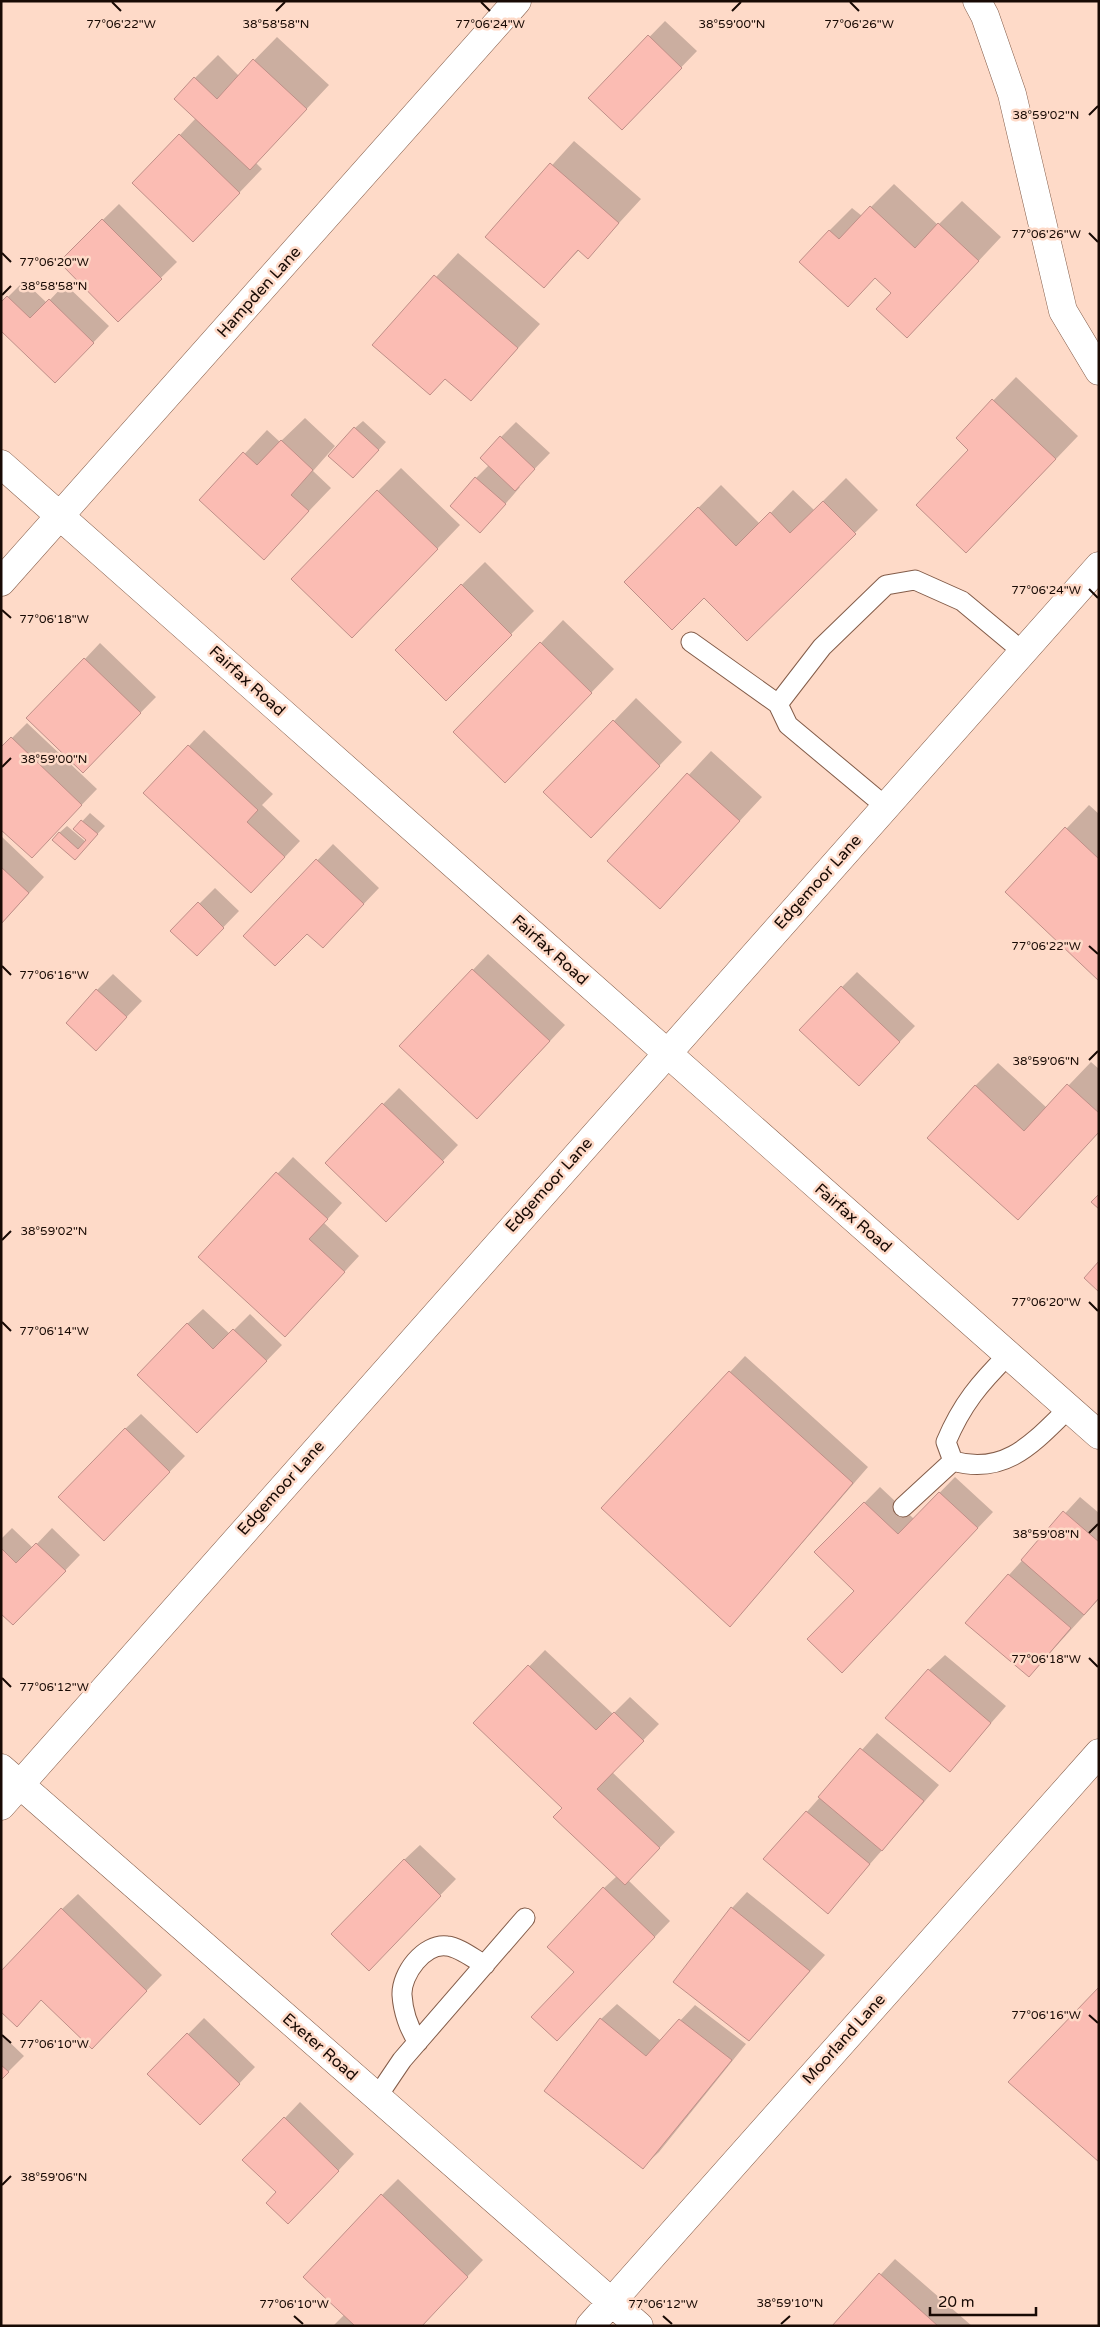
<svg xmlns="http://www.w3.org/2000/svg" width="1100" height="2327" viewBox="0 0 1100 2327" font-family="'Varela Round',sans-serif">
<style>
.shadow{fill:#0003}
.building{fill:#fbbcb3;stroke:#bf8f88}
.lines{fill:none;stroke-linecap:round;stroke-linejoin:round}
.service-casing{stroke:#835c49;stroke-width:21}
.minor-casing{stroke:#835c49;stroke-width:29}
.service{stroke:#fff;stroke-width:19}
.minor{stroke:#fff;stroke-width:28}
.ticks{fill:none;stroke:#180a04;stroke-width:2}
.labels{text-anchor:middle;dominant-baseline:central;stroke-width:5;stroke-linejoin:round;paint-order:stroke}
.street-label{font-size:16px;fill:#180a04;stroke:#fedac8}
.ticks-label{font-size:12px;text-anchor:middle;fill:#180a04;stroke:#fedac8;stroke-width:5;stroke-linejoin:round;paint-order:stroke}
</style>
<rect width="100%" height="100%" fill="#fedac8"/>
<!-- shadow -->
<path class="shadow" d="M 665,21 L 697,51 L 637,113 L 590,98 Z
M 277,37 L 329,85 L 256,163 L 262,169 L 216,217 L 180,135 L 196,118 L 195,78 L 218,55 L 239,76 Z
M 574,141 L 641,199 L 588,257 L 580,249 L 544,287 L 487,237 Z
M 894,184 L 938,225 L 962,201 L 1001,237 L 930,313 L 893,293 L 829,231 L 852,208 L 862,216 Z
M 119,204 L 177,262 L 118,320 L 60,262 Z
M 458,253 L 540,324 L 471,400 L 446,378 L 374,345 Z
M 24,281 L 47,303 L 65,284 L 109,326 L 71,366 L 1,304 Z
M 1016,377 L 1078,436 L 989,529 L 970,450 L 957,438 Z
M 305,418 L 335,446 L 313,471 L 331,488 L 264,558 L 201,500 L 267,430 L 280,442 Z
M 363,421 L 386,442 L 361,469 L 355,428 Z
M 516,422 L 550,453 L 518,486 L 520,487 L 495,516 L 476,478 L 489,465 L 501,437 Z
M 401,468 L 460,525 L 375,614 L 378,491 Z
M 846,478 L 878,510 L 747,640 L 704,597 L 625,582 L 721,485 L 760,524 L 793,490 L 814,510 Z
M 485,562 L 534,611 L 446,700 L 396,650 Z
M 563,620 L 614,669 L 528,758 L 541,643 Z
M 100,643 L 156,697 L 99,755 L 85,659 Z
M 636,698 L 682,742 L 614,813 L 614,721 Z
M 27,723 L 97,789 L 47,841 L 1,749 Z
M 204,730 L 273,794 L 262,805 L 300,841 L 267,876 L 189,746 Z
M 711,751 L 762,797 L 660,907 L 609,861 Z
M 1089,805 L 1099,814 L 1099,979 L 1006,892 Z
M 90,813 L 105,826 L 75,858 L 59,833 L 67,826 L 86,842 L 88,840 L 75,829 Z
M 1,836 L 44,877 L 1,924 Z
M 333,844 L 379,888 L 338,931 L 245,936 Z
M 215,888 L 239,911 L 212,939 L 172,931 Z
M 488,954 L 565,1025 L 493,1102 L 401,1046 Z
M 857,972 L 915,1026 L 874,1069 L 842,987 Z
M 113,974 L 142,1001 L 96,1049 L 97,990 Z
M 1091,1062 L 1099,1069 L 1099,1132 L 1018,1219 L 975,1086 L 998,1063 L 1047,1108 Z
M 399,1088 L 458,1145 L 402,1204 L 326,1162 Z
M 293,1157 L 342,1203 L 324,1223 L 359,1256 L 301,1319 L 200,1257 Z
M 203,1309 L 230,1334 L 250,1314 L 282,1345 L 213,1416 L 187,1324 Z
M 745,1356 L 868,1467 L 745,1609 L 730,1372 Z
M 141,1414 L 185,1456 L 119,1524 L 125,1429 Z
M 955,1477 L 993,1512 L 857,1656 L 856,1591 L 816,1552 L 880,1487 L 914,1519 Z
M 1080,1497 L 1099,1513 L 1099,1599 L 1029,1676 L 1009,1575 Z
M 12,1528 L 33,1548 L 52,1528 L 80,1555 L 29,1608 L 1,1612 L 1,1539 Z
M 545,1650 L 613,1714 L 630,1697 L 659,1724 L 612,1772 L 675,1832 L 628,1880 L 670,1921 L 572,2024 L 576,1972 L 604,1888 L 617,1876 L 564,1808 L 475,1723 Z
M 945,1655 L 1006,1706 L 949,1771 L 929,1670 Z
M 877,1733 L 939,1785 L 828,1912 L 765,1859 Z
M 420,1845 L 456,1879 L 384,1953 L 404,1860 Z
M 747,1892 L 825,1955 L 764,2023 L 675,1982 L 732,1908 Z
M 78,1894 L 162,1975 L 107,2031 L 42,1999 L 32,2009 L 62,1909 Z
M 617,2004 L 661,2041 L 695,2005 L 746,2044 L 659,2152 L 643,2167 L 601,2019 Z
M 204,2018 L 255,2067 L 216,2108 L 149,2074 Z
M 1,2034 L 24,2056 L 1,2079 Z
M 300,2102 L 354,2154 L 304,2207 L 285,2118 Z
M 398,2179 L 483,2260 L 421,2326 L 333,2326 L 345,2314 L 382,2195 Z
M 895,2259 L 972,2326 L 833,2326 Z"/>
<!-- building -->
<path class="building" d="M 648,35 L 682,68 L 622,130 L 588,98 Z
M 253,59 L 307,109 L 250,170 L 174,99 L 194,77 L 217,99 Z
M 179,134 L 240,193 L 193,242 L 132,183 Z
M 550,163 L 619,223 L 588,259 L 578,250 L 544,288 L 485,237 Z
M 870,206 L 915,248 L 938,223 L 979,261 L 907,338 L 876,309 L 891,293 L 875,278 L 848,307 L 799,262 L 829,230 L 839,239 Z
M 102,219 L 162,279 L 118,322 L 59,262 Z
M 434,275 L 518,348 L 471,401 L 445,379 L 430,395 L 372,345 Z
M 7,296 L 30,318 L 49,299 L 94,343 L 55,383 L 1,331 L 1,302 Z
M 992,399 L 1056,459 L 966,553 L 916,505 L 968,450 L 956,438 Z
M 354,427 L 379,450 L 353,478 L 328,456 Z
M 500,436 L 535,469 L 515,491 L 480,458 Z
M 281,440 L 313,470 L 291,495 L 309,511 L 264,560 L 199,500 L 243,452 L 257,465 Z
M 475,477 L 506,504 L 480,533 L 450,506 Z
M 377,490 L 438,549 L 352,638 L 291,579 Z
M 823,501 L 856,534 L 747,641 L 704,598 L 672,630 L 624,582 L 698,507 L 736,546 L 770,512 L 790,533 Z
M 461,584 L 512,635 L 446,701 L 395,650 Z
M 540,642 L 592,693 L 505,783 L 453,732 Z
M 84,658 L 141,713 L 83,773 L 26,718 Z
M 613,720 L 660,766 L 591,838 L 543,792 Z
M 11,737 L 82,805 L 32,858 L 1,830 L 1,747 Z
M 188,745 L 258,810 L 247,822 L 285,857 L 251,893 L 143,793 Z
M 687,773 L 740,821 L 660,909 L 607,861 Z
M 81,820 L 98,834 L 75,860 L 52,840 L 59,832 L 78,849 L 86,840 L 73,829 Z
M 1065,827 L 1099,859 L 1099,981 L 1005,892 Z
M 316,859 L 364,904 L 323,948 L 307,934 L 275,966 L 243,936 Z
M 1,867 L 29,893 L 1,924 Z
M 198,902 L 224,928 L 197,956 L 170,931 Z
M 472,969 L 550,1041 L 477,1119 L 399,1046 Z
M 841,986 L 900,1042 L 859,1086 L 799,1030 Z
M 96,989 L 127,1017 L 96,1051 L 66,1023 Z
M 1067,1084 L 1099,1113 L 1099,1132 L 1018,1220 L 927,1138 L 975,1085 L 1024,1131 Z
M 382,1103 L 444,1162 L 386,1222 L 325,1163 Z
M 276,1172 L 328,1219 L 309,1239 L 345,1272 L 285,1337 L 198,1257 Z
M 1099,1194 L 1099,1209 L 1091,1202 Z
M 1099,1261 L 1099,1292 L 1084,1278 Z
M 187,1323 L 213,1349 L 233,1329 L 267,1361 L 197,1433 L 137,1375 Z
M 729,1371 L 853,1483 L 730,1627 L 601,1508 Z
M 125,1428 L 170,1472 L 104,1541 L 58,1497 Z
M 939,1492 L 978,1528 L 842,1673 L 807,1639 L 854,1591 L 814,1552 L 864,1502 L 898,1534 Z
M 1063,1511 L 1099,1542 L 1099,1598 L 1084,1615 L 1021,1560 Z
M 36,1543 L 66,1571 L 13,1625 L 1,1614 L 1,1548 L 16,1563 Z
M 1008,1574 L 1071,1628 L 1029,1677 L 965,1623 Z
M 528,1665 L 596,1730 L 614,1712 L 644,1741 L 597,1789 L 660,1848 L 625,1885 L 553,1817 L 562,1808 L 473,1723 Z
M 928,1669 L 991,1723 L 950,1772 L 885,1718 Z
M 860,1748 L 924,1801 L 882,1851 L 818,1797 Z
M 806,1811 L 870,1864 L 828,1914 L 763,1859 Z
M 404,1859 L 441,1896 L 369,1971 L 331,1934 Z
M 603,1887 L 655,1937 L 557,2041 L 531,2017 L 574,1972 L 547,1947 Z
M 731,1907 L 810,1971 L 749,2041 L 673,1982 Z
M 61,1908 L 147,1991 L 92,2049 L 41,2000 L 17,2027 L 1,2012 L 1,1971 Z
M 1099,1987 L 1099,2162 L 1008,2082 Z
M 600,2018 L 646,2056 L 679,2019 L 732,2060 L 643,2169 L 544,2091 Z
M 187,2033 L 240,2084 L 200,2125 L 147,2074 Z
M 1,2065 L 9,2072 L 1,2080 Z
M 284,2117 L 339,2171 L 288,2224 L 266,2203 L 276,2192 L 242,2160 Z
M 381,2194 L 468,2277 L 422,2326 L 355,2326 L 303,2277 Z
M 879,2273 L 938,2326 L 832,2326 Z"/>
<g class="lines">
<defs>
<path id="service" d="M 691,642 L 778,704
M 885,806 L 788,725 L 778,704 L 822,647 L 886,585 L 915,580 L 962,601 L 1022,651
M 1008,1355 C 980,1383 962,1404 946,1442 L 953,1461 C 1006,1476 1034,1442 1069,1408
M 903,1507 L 953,1461
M 418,2042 C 409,2029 403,2011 402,1995 C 401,1974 424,1943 447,1946 C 459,1947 474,1959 485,1965
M 377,2097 L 402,2060 L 525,1918"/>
<path id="minor" d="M 977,1 L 985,16 L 1012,94 L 1063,311 L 1099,371
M 1,464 L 1099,1435
M 1,582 L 517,1
M 1,1768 L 639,2326
M 1,1806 L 1099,566
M 590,2326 L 1099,1753"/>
</defs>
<!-- service casing -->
<use href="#service" class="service-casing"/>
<!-- minor casing -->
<use href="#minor" class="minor-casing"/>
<!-- service -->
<use href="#service" class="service"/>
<!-- minor -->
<use href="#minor" class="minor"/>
</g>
<!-- ticks -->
<path class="ticks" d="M 112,2 L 121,11M 481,2 L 490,11M 850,2 L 859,11M 276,11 L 285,2M 732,11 L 741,2M 1089,115 L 1098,106M 1089,233 L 1098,242M 2,253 L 11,262M 2,295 L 11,286M 1089,589 L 1098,598M 2,610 L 11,618M 2,767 L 11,758M 1089,946 L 1098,954M 2,966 L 11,975M 1089,1060 L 1098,1051M 2,1240 L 11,1231M 1089,1302 L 1098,1311M 2,1322 L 11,1331M 1089,1533 L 1098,1524M 1089,1658 L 1098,1667M 2,1678 L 11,1687M 1089,2015 L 1098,2023M 2,2035 L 11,2043M 2,2185 L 11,2176M 294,2316 L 303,2324M 663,2316 L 672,2324M 781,2324 L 790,2316"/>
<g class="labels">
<!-- street labels -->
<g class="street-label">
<text transform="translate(259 292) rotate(-48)">Hampden Lane</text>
<text transform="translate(247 681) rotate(42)">Fairfax Road</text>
<text transform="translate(818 882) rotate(-48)">Edgemoor Lane</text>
<text transform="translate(550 950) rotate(42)">Fairfax Road</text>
<text transform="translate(549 1185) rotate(-48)">Edgemoor Lane</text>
<text transform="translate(853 1218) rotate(41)">Fairfax Road</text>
<text transform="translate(281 1488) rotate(-48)">Edgemoor Lane</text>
<text transform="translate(844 2039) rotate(-48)">Moorland Lane</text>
<text transform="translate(320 2047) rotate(41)">Exeter Road</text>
</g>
</g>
<g class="ticks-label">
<text x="121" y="28">77°06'22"W</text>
<text x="490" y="28">77°06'24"W</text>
<text x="859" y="28">77°06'26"W</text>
<text x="276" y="28">38°58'58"N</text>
<text x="732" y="28">38°59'00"N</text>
<text x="1046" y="119">38°59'02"N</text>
<text x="1046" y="238">77°06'26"W</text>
<text x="54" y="266">77°06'20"W</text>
<text x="54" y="290">38°58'58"N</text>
<text x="1046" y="594">77°06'24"W</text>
<text x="54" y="623">77°06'18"W</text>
<text x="54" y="763">38°59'00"N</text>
<text x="1046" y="950">77°06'22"W</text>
<text x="54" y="979">77°06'16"W</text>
<text x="1046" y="1065">38°59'06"N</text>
<text x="54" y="1235">38°59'02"N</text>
<text x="1046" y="1306">77°06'20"W</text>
<text x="54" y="1335">77°06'14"W</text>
<text x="1046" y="1538">38°59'08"N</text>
<text x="1046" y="1663">77°06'18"W</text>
<text x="54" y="1691">77°06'12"W</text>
<text x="1046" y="2019">77°06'16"W</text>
<text x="54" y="2048">77°06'10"W</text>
<text x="54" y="2181">38°59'06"N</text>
<text x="790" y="2307">38°59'10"N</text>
<text x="294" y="2308">77°06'10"W</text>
<text x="663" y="2308">77°06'12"W</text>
</g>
<!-- border -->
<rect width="1100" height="2327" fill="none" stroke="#180a04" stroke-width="5"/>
<!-- scale -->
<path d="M930 2307v8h106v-8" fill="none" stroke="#180a04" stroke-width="2.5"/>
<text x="938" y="2307" font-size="15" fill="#180a04" stroke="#fedac8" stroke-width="4" paint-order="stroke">20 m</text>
</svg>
